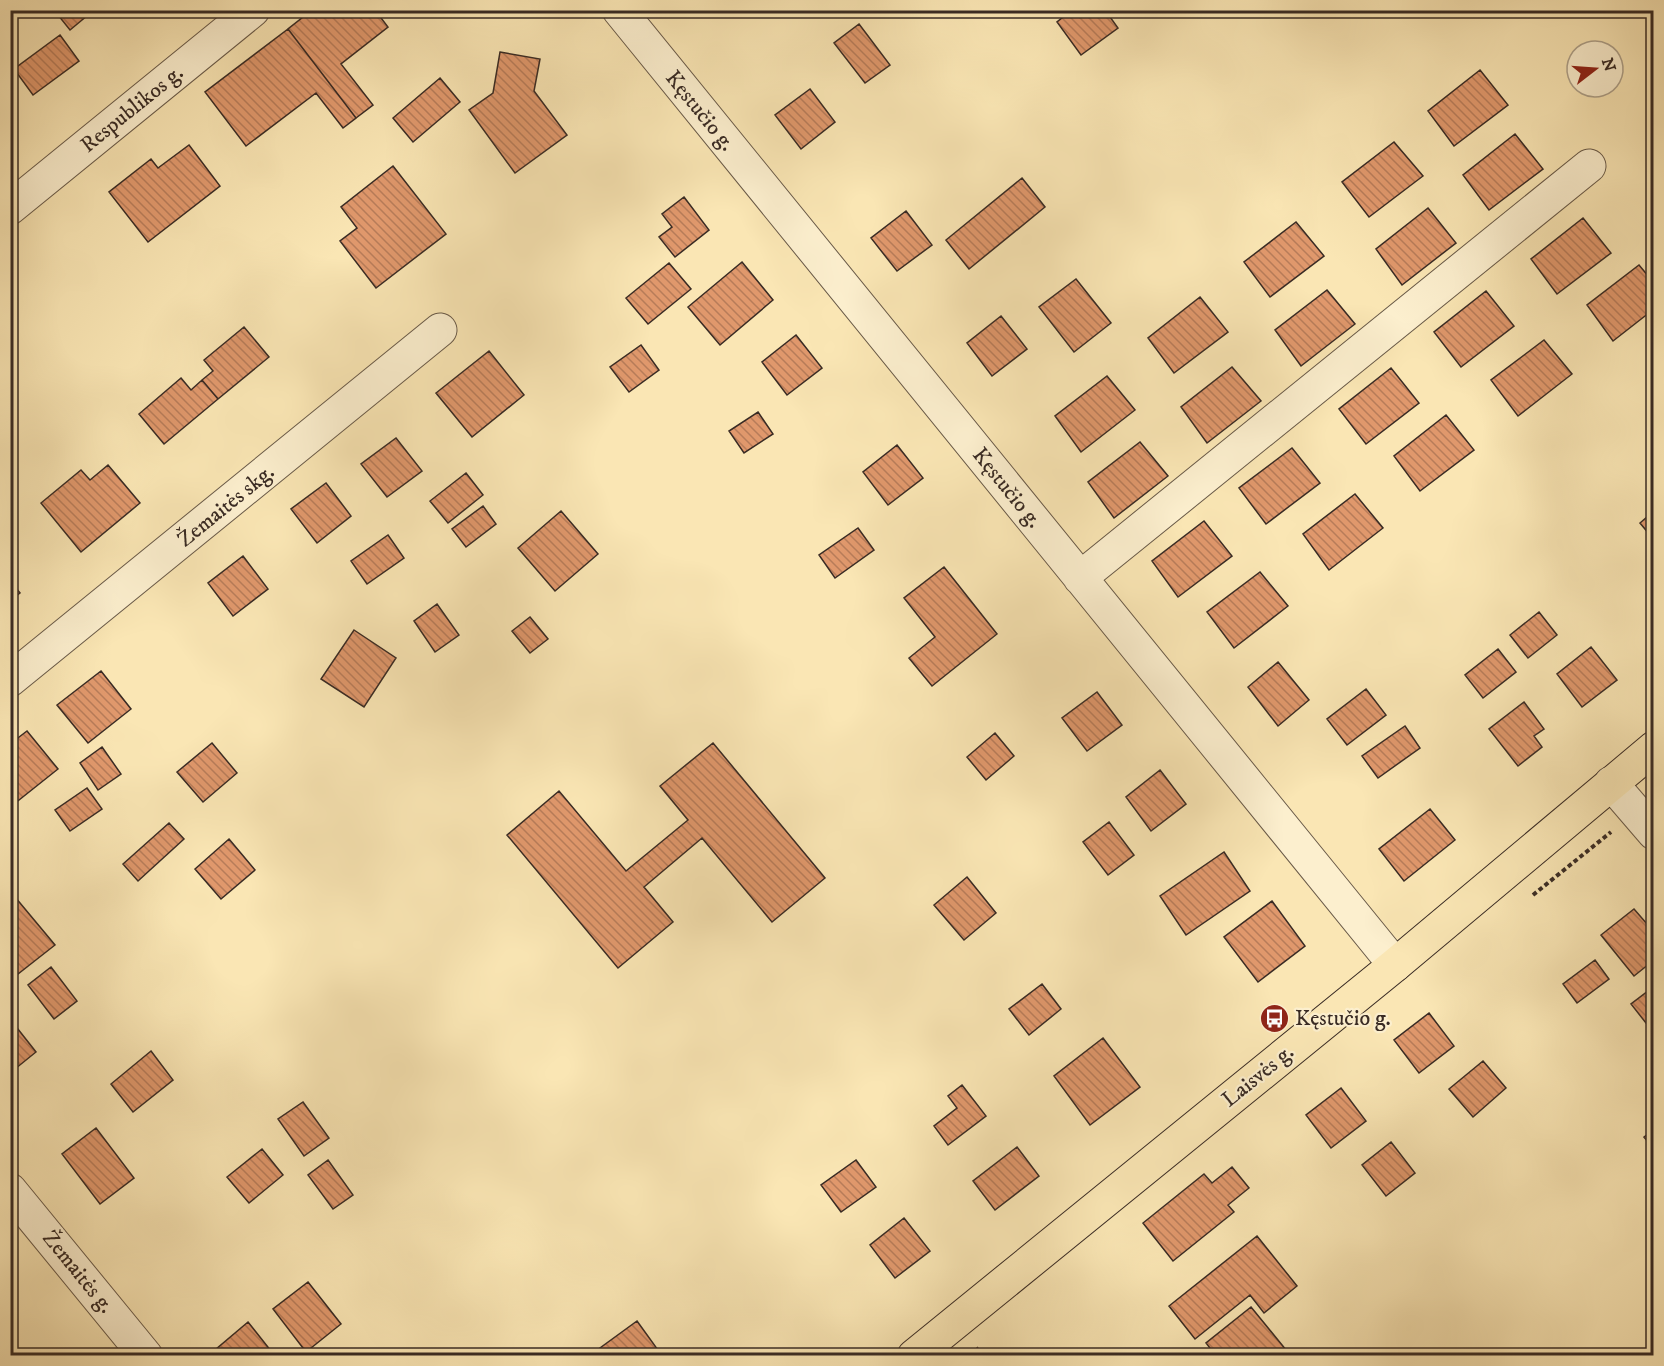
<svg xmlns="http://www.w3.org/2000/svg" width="1664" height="1366" viewBox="0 0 1664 1366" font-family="'IM FELL DW Pica',serif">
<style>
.building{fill:url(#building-back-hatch);stroke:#392b24;stroke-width:1.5}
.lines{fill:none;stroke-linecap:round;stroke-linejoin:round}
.minor-casing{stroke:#695a48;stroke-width:35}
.major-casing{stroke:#392b24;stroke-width:35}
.path{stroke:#392b24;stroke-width:4;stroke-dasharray:4.5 3;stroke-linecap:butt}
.minor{stroke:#fcefce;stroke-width:33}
.major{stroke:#fae6b4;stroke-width:33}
.labels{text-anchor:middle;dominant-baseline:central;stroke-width:4.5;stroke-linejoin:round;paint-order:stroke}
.street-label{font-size:22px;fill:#392b24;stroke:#fcefce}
.poi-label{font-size:22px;fill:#392b24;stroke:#fcefce;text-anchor:start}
</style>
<defs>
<pattern id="building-back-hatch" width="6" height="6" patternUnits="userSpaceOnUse" patternTransform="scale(1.5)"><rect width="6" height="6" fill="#e0986c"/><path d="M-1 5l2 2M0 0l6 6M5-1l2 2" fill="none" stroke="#b77c59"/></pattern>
</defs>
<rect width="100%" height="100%" fill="#fae6b4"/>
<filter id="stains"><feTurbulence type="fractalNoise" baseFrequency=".00333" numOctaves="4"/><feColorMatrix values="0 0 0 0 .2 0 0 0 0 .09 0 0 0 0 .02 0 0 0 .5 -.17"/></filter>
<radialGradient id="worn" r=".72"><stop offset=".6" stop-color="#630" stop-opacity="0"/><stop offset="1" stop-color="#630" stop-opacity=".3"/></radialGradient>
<!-- building -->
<path class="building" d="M 54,10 L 94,10 L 70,30 Z
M 312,10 L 375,10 L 388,27 L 341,64 L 373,105 L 356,118 L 288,29 Z
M 1072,10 L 1105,10 L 1118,28 L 1081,55 L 1057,22 Z
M 859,24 L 890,65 L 865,83 L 834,43 Z
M 288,29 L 356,118 L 343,128 L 316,93 L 246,146 L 205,92 Z
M 60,35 L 79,61 L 33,95 L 14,69 Z
M 500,52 L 540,59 L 534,91 L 567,135 L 515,173 L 469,110 L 493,93 Z
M 1480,70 L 1508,105 L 1454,146 L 1428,111 Z
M 440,78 L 460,102 L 413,142 L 393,118 Z
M 810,89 L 835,122 L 801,149 L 775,115 Z
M 1515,134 L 1543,169 L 1489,210 L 1463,175 Z
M 1394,142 L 1423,176 L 1369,217 L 1342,182 Z
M 189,145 L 220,186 L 148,242 L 109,192 L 151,159 L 158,168 Z
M 393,166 L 446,234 L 376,288 L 340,241 L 357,228 L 341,207 Z
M 1022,178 L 1045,207 L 969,269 L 946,240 Z
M 684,197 L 709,230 L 675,257 L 659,237 L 672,227 L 662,214 Z
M 1428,208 L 1456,243 L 1402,285 L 1376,249 Z
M 906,211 L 932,245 L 897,271 L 871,238 Z
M 1583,218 L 1611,253 L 1557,294 L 1531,259 Z
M 1296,222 L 1324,256 L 1270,297 L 1244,262 Z
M 742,262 L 773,300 L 720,345 L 688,307 Z
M 669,263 L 691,289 L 648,324 L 626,298 Z
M 1639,265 L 1654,283 L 1654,309 L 1613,341 L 1587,305 Z
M 1076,279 L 1111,323 L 1074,352 L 1039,307 Z
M 1327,290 L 1355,324 L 1301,366 L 1275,330 Z
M 1486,291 L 1514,326 L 1461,367 L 1434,332 Z
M 1200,297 L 1228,332 L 1174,373 L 1148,338 Z
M 1001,316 L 1027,349 L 992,376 L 967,343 Z
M 244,327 L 269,357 L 218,399 L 202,380 L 213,371 L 204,360 Z
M 796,335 L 822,368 L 787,395 L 762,362 Z
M 1544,340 L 1572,374 L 1518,416 L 1491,380 Z
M 641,345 L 659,370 L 629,392 L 610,367 Z
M 489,351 L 524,395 L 472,437 L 436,393 Z
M 10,363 L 17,371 L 10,376 Z
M 1232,367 L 1261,401 L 1207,443 L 1181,407 Z
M 1391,368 L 1419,403 L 1366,444 L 1339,409 Z
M 1107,376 L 1135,410 L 1081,452 L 1055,416 Z
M 181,378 L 191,390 L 202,380 L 218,399 L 164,444 L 139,414 Z
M 758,412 L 773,434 L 744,453 L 729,431 Z
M 1446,415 L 1474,450 L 1420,491 L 1394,456 Z
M 396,438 L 422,471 L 387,497 L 361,464 Z
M 1140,442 L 1168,476 L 1114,518 L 1088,482 Z
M 897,445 L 923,478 L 888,505 L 863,472 Z
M 1292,448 L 1320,483 L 1266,524 L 1239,488 Z
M 108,465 L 140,503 L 81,552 L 41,503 L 81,470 L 90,480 Z
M 466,473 L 483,495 L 448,523 L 430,501 Z
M 326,483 L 351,516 L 317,543 L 291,509 Z
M 1355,494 L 1383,528 L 1329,570 L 1303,534 Z
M 483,506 L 496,524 L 466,547 L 452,529 Z
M 561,511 L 598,554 L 555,591 L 518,548 Z
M 1654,511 L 1654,540 L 1640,523 Z
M 1204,521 L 1232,556 L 1178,597 L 1152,561 Z
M 858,528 L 874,550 L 835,578 L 819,555 Z
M 388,535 L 404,558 L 367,584 L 351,561 Z
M 243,556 L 268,589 L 233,616 L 208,583 Z
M 944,567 L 997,634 L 932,686 L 909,658 L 935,637 L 904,598 Z
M 1260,572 L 1288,606 L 1234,648 L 1207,612 Z
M 10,581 L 20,593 L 10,601 Z
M 437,604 L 459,635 L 435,652 L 414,621 Z
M 1539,612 L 1557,635 L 1528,658 L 1510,635 Z
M 530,617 L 548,639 L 530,653 L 512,631 Z
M 354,630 L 396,658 L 364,707 L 321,679 Z
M 1591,647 L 1617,680 L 1582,707 L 1557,674 Z
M 1498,649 L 1516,672 L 1483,698 L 1465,675 Z
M 1278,662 L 1309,700 L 1278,726 L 1248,687 Z
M 101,671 L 131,709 L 88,743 L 57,705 Z
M 1366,689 L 1386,715 L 1347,745 L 1327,719 Z
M 1097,692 L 1122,725 L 1087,751 L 1062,718 Z
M 1524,702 L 1544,729 L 1534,736 L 1542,747 L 1518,766 L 1489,729 Z
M 1405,726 L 1420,748 L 1378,778 L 1362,756 Z
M 27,731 L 58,769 L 14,804 L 10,799 L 10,744 Z
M 995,733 L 1014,756 L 986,780 L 967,757 Z
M 212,743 L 237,773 L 203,802 L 177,772 Z
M 713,743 L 825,878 L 772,922 L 702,838 L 644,887 L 673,922 L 618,968 L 507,835 L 559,791 L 626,871 L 688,820 L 660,786 Z
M 102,747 L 121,774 L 98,790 L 80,763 Z
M 1160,770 L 1186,804 L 1151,831 L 1126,797 Z
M 87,788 L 102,809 L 70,831 L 55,810 Z
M 1430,809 L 1455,840 L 1404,881 L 1379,849 Z
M 1109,822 L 1134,855 L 1108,875 L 1083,842 Z
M 169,823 L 184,839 L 138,881 L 123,864 Z
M 229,839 L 255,870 L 221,899 L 195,869 Z
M 1224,852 L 1250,891 L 1186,935 L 1160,896 Z
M 967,877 L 996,913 L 964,940 L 934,905 Z
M 10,891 L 55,945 L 18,974 L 10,965 Z
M 1272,901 L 1305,946 L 1258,982 L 1224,937 Z
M 1634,909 L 1654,932 L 1654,960 L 1634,976 L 1601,935 Z
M 1595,960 L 1609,979 L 1577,1003 L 1563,984 Z
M 51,967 L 77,1001 L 54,1019 L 28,985 Z
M 1042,984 L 1061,1009 L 1029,1035 L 1009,1009 Z
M 1652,988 L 1654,1018 L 1646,1023 L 1631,1004 Z
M 1429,1013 L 1454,1046 L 1419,1073 L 1394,1040 Z
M 10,1019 L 36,1052 L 10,1073 Z
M 1103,1038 L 1140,1087 L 1090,1125 L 1054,1076 Z
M 151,1051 L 173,1080 L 133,1112 L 111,1084 Z
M 1483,1061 L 1506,1088 L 1473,1117 L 1449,1089 Z
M 962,1085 L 986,1116 L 948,1145 L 934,1126 L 957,1108 L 948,1096 Z
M 1341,1088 L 1366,1121 L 1331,1148 L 1306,1115 Z
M 303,1102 L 329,1138 L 304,1156 L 278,1119 Z
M 96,1128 L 134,1178 L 100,1204 L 62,1154 Z
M 1654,1129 L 1654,1149 L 1644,1137 Z
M 1391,1142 L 1415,1173 L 1386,1196 L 1362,1165 Z
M 1017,1147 L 1039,1176 L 995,1210 L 973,1181 Z
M 262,1149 L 283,1175 L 249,1203 L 227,1177 Z
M 328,1160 L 353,1195 L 333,1209 L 308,1175 Z
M 856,1160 L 876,1187 L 841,1212 L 821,1185 Z
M 1232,1167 L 1249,1188 L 1228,1205 L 1234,1212 L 1173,1261 L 1143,1223 L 1204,1174 L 1212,1183 Z
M 904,1218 L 930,1251 L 895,1278 L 870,1245 Z
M 1257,1236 L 1297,1286 L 1264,1313 L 1250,1295 L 1195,1339 L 1169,1306 Z
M 308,1282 L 341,1324 L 306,1352 L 273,1309 Z
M 1251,1307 L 1291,1356 L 1216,1356 L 1206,1343 Z
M 637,1321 L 658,1350 L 650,1356 L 589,1356 Z
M 248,1322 L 275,1356 L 219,1356 L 215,1350 Z"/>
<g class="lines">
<defs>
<path id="minor" d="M 619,10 L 1395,965
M 10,208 L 253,10
M 1080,578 L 1589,166
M 10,680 L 440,330
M 1611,783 L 1654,833
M 10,1190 L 146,1356"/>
<path id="major" d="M 914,1356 L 1395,965 L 1654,748"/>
</defs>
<!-- minor casing -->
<use href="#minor" class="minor-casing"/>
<!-- major casing -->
<use href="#major" class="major-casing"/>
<!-- path -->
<path class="path" d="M 1533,895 L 1611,832
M 970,1356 L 981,1346"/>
<!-- minor -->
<use href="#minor" class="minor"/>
<!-- major -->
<use href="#major" class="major"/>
</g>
<!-- icons -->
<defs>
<symbol id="bus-disc" viewBox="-11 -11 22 22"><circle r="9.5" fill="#8f2418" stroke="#fcefce"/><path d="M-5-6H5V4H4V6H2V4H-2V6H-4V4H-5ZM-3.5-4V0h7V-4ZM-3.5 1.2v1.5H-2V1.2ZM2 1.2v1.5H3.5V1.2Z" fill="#fff"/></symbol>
</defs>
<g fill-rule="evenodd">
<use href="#bus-disc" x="1258" y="1002" width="33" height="33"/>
</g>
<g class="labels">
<!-- street labels -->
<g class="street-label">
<text transform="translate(132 109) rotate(-39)">Respublikos g.</text>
<text transform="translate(700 111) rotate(51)">Kęstučio g.</text>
<text transform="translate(1007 488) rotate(51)">Kęstučio g.</text>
<text transform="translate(226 506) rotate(-39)">Žemaitės skg.</text>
<text transform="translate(1258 1076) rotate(-39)">Laisvės g.</text>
<text transform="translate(78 1272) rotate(51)">Žemaitės g.</text>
</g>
<!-- poi labels -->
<g class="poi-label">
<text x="1295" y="1018">Kęstučio g.</text>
</g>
</g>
<!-- margin -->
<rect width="1664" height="1366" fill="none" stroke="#fae6b4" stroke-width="36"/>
<rect x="12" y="12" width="1640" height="1342" fill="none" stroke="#392b24" stroke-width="3"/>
<rect x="18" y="18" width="1628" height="1330" fill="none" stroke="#392b24" stroke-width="1.5"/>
<!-- north arrow -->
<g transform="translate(1595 69) rotate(73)"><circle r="28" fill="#fcefce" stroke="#aea18a" stroke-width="1.5"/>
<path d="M0-4.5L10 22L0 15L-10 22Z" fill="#8f2418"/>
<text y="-9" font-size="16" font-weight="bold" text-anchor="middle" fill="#392b24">N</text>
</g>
<rect width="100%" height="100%" filter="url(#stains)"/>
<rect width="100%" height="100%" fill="url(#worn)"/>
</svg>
